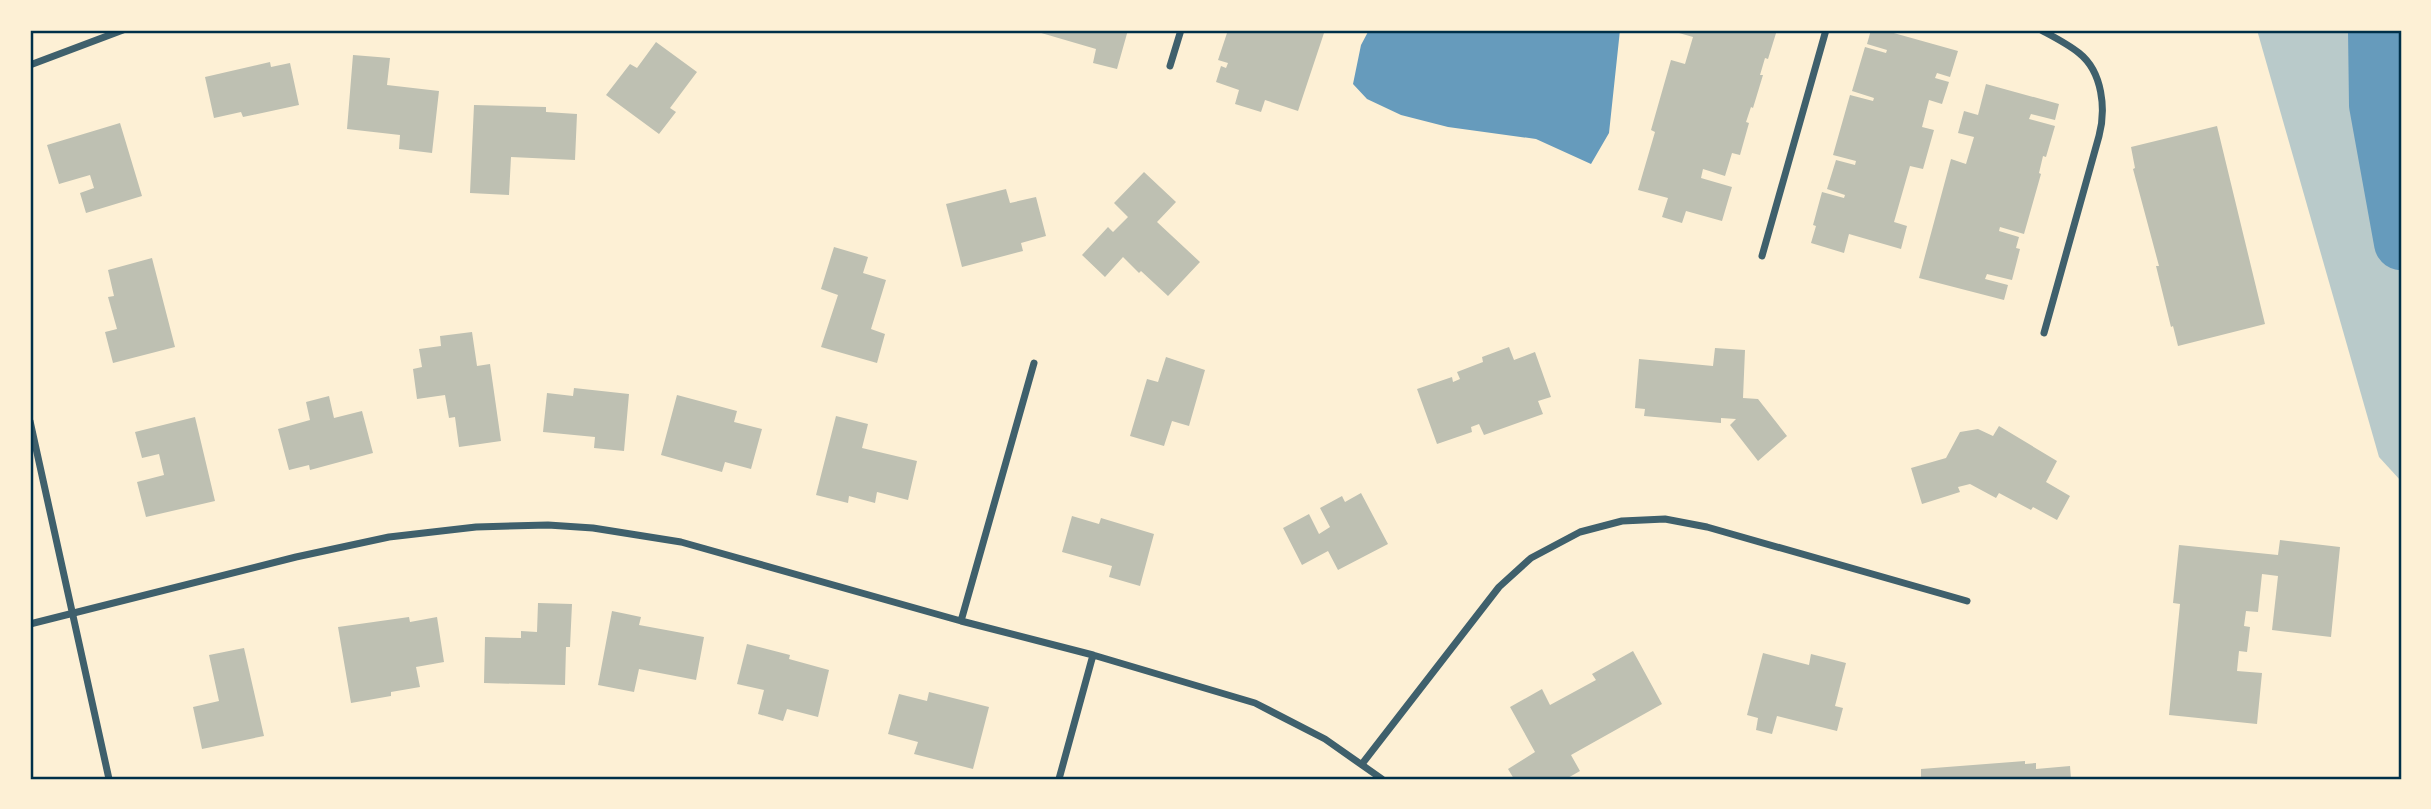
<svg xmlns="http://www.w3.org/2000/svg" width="2431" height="809" viewBox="0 0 2431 809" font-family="'Space Grotesk',sans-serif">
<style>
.green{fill:#b9caca}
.water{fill:#669bbc}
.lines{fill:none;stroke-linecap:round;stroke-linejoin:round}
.river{stroke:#669bbc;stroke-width:54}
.building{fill:#bec0b2}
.minor{stroke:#3f606c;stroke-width:7}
.neatline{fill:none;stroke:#003049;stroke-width:2.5}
</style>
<rect width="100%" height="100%" fill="#fdf0d5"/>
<!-- green -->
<path class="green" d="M 2257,30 L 2401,30 L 2401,481 L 2379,457 Z"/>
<!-- water -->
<path class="water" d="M 1369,30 L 1620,30 L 1609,133 L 1591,164 L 1536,139 L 1448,127 L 1401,115 L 1367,99 L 1353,84 L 1361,45 Z"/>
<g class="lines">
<!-- river -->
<path class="river" d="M 2375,30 L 2376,105 L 2401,243"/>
</g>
<!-- building -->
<path class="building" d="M 1031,30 L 1128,30 L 1117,69 L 1093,63 L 1096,49 Z
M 1228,30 L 1325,30 L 1298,111 L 1265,100 L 1261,112 L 1235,104 L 1239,90 L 1216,82 L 1221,66 L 1226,68 L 1228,63 L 1218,60 Z
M 1680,30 L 1777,30 L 1768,59 L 1765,58 L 1760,75 L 1763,75 L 1753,108 L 1751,107 L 1746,122 L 1749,123 L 1740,155 L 1732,153 L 1725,176 L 1703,169 L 1701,178 L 1732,187 L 1722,221 L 1686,211 L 1682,223 L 1662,217 L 1668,198 L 1638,190 L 1655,132 L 1651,130 L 1671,60 L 1685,64 L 1693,37 L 1679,33 Z
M 1871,30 L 1883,30 L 1958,51 L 1950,77 L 1937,73 L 1935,78 L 1949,82 L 1942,104 L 1929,100 L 1922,127 L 1934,130 L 1923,169 L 1910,166 L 1894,222 L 1907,226 L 1901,249 L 1849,234 L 1844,253 L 1811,243 L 1816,226 L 1813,225 L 1822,192 L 1844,198 L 1845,195 L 1827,189 L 1836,160 L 1855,165 L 1856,161 L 1833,155 L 1850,95 L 1873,101 L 1874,98 L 1852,91 L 1865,47 L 1886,53 L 1887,50 L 1867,44 Z
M 656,42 L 697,72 L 670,108 L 676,112 L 659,134 L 606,95 L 630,64 L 637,68 Z
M 353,55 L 390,58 L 387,85 L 439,91 L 432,153 L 399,149 L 400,135 L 347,129 Z
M 270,62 L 271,67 L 290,63 L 299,105 L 243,117 L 241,112 L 214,118 L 205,77 Z
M 1986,84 L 2059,104 L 2055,120 L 2031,114 L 2029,119 L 2055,126 L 2046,157 L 2043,156 L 2039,173 L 2041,174 L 2024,234 L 2000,227 L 1999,231 L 2019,237 L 2016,248 L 2020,249 L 2012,280 L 1987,274 L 1985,279 L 2008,285 L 2004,300 L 1919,278 L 1951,159 L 1966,164 L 1974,137 L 1958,133 L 1964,111 L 1978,115 Z
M 474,105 L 546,107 L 546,112 L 577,114 L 575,160 L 511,157 L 509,195 L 470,193 Z
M 120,123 L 142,196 L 86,213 L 80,193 L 94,188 L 90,175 L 59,184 L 47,145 Z
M 2217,126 L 2265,324 L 2178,346 L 2173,326 L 2171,327 L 2156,266 L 2159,266 L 2133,169 L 2135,168 L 2131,147 Z
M 1144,172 L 1176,202 L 1157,222 L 1200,262 L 1168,296 L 1141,271 L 1139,273 L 1123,257 L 1105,277 L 1082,255 L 1108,227 L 1113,232 L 1128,217 L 1114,203 Z
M 1006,189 L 1010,203 L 1036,197 L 1046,236 L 1021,243 L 1023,251 L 962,267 L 946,204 Z
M 834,247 L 868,257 L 863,273 L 886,280 L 871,329 L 885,334 L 877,363 L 821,347 L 838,295 L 821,289 Z
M 152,258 L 175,347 L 113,363 L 105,332 L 117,329 L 108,297 L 114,296 L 108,270 Z
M 472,332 L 477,366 L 490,364 L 501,441 L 459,447 L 455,417 L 449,418 L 445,395 L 417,399 L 413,369 L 422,367 L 419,349 L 441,346 L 440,336 Z
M 1509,347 L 1514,360 L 1535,352 L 1551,397 L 1538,401 L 1543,414 L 1484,435 L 1479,424 L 1471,427 L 1472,432 L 1437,444 L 1417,389 L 1452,377 L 1453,382 L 1460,379 L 1457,372 L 1483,362 L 1482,357 Z
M 1715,348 L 1745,350 L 1743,398 L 1758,399 L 1787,436 L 1758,461 L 1730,425 L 1736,419 L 1721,418 L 1721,423 L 1644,416 L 1645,409 L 1635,408 L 1639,359 L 1713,366 Z
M 1166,357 L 1205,370 L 1189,426 L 1172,421 L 1164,446 L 1130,436 L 1147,379 L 1158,382 Z
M 574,388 L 629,394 L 624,451 L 594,448 L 595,437 L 543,432 L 547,393 L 573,396 Z
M 677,395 L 737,411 L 734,422 L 762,429 L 751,469 L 725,462 L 722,472 L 661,455 Z
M 329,396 L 334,418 L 362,411 L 373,453 L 310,470 L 309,465 L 289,470 L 278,429 L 310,420 L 306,402 Z
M 836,416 L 868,424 L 862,448 L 917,461 L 908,500 L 877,492 L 875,503 L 849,496 L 848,503 L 816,495 Z
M 195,417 L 215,501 L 146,517 L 137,482 L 164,475 L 159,454 L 142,458 L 135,432 Z
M 1999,426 L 2057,461 L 2046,482 L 2070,496 L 2057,520 L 2033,507 L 2031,510 L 1999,493 L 1996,498 L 1970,484 L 1958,487 L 1960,492 L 1922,504 L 1911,468 L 1946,458 L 1960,432 L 1978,429 L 1993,436 Z
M 1361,493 L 1388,544 L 1338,570 L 1328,551 L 1302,565 L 1283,528 L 1309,514 L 1319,534 L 1330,527 L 1320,508 L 1342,496 L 1345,502 Z
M 1072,516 L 1099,524 L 1101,518 L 1154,534 L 1140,586 L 1109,577 L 1112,566 L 1062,552 Z
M 2280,540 L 2340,547 L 2331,637 L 2272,630 L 2278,576 L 2262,574 L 2258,612 L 2246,611 L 2244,626 L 2250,627 L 2247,652 L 2239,651 L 2237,671 L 2262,673 L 2257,724 L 2169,715 L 2180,604 L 2173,603 L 2179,545 L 2278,555 Z
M 538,603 L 572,604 L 570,647 L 566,647 L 565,685 L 484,683 L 485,637 L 521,638 L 521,631 L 537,632 Z
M 612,611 L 641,617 L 639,625 L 704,637 L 696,680 L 639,669 L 634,692 L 598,685 Z
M 409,617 L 410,622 L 437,617 L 444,662 L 416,667 L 420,687 L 391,692 L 391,696 L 351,703 L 338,627 Z
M 747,644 L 790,655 L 789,659 L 829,670 L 818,717 L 787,709 L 783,721 L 758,714 L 764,690 L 737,684 Z
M 244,648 L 264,736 L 202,749 L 193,707 L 219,701 L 209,655 Z
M 1633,651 L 1662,704 L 1571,755 L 1580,771 L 1566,779 L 1514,779 L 1508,769 L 1535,752 L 1510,707 L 1542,689 L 1550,705 L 1596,680 L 1592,674 Z
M 1763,653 L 1809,665 L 1811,654 L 1846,663 L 1835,706 L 1843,708 L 1837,731 L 1777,716 L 1772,734 L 1756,730 L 1758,718 L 1747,715 Z
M 929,692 L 989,707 L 973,769 L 914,754 L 918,742 L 888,734 L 899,694 L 927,701 Z
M 2025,761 L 2025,764 L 2036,763 L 2036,769 L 2070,766 L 2071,779 L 1921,779 L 1921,769 Z"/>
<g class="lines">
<!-- minor -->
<path class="minor" d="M 2041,30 C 2054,37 2068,44 2079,53 C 2103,72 2106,110 2099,136 L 2044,333
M 30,65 L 123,30
M 1170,66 L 1181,30
M 1762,256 L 1826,30
M 30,421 L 109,779
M 961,621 L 1034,363
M 30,624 L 296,557 L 389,537 L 476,527 L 548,525 L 593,528 L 681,542 L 961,621 L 1093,655 L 1255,703 L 1325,739 L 1382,779
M 1362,764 L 1499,587 L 1531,558 L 1580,532 L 1622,521 L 1665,519 L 1707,527 L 1967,601
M 1059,779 L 1093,655"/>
</g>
<!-- border -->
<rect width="2431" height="809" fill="none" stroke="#fdf0d5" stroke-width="63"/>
<rect x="32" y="32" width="2368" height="746" class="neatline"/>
</svg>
